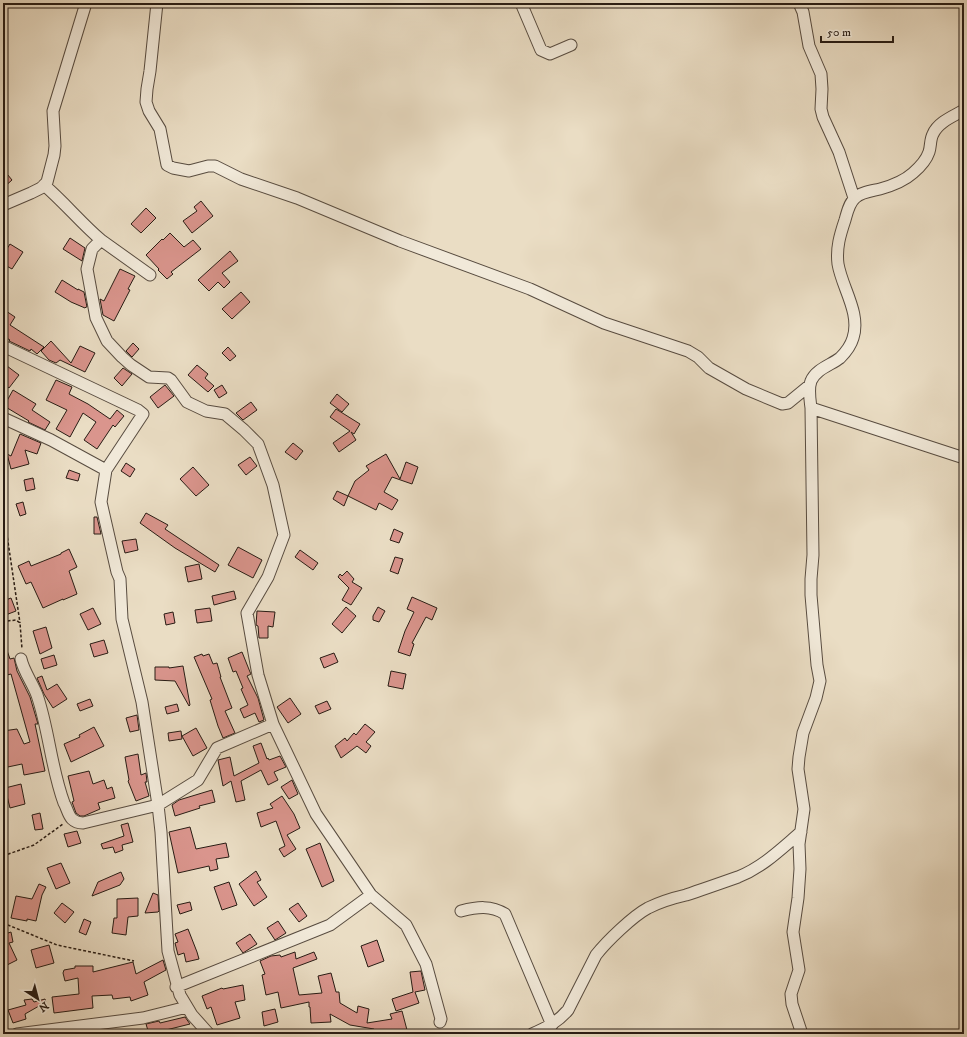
<svg xmlns="http://www.w3.org/2000/svg" width="967" height="1037" viewBox="0 0 967 1037" font-family="'IM FELL DW Pica',serif">
<style>
.building{fill:#da958d;stroke:#281c14}
.lines{fill:none;stroke-linecap:round;stroke-linejoin:round}
.street-casing{stroke:#584c40;stroke-width:13}
.path{stroke:#281c14;stroke-width:1.5;stroke-dasharray:3 2;stroke-linecap:butt}
.street{stroke:#f1e9d9;stroke-width:11}
</style>
<rect width="100%" height="100%" fill="#eaddc4"/>
<filter id="stains"><feTurbulence type="fractalNoise" baseFrequency=".005" numOctaves="4"/><feColorMatrix values="0 0 0 0 .2 0 0 0 0 .09 0 0 0 0 .02 0 0 0 .5 -.17"/></filter>
<radialGradient id="worn" r=".72"><stop offset=".6" stop-color="#630" stop-opacity="0"/><stop offset="1" stop-color="#630" stop-opacity=".3"/></radialGradient>
<!-- building -->
<path class="building" d="M 3,169 L 12,180 L 3,188 Z
M 201,201 L 213,216 L 192,233 L 183,221 L 197,211 L 194,207 Z
M 146,208 L 156,218 L 141,233 L 131,224 Z
M 170,233 L 184,247 L 193,240 L 201,249 L 171,272 L 173,274 L 167,279 L 158,270 L 159,269 L 146,255 L 162,239 L 163,240 Z
M 70,238 L 85,248 L 82,261 L 63,249 Z
M 10,244 L 23,252 L 12,269 L 3,264 L 3,255 Z
M 230,251 L 238,261 L 222,273 L 230,282 L 224,288 L 218,282 L 209,291 L 198,280 Z
M 120,269 L 135,276 L 128,289 L 130,290 L 114,321 L 103,315 L 100,299 L 104,301 Z
M 62,280 L 78,290 L 78,289 L 84,292 L 87,307 L 86,307 L 85,308 L 71,302 L 55,292 Z
M 241,292 L 250,302 L 232,319 L 222,309 Z
M 3,309 L 15,317 L 10,325 L 44,347 L 37,354 L 31,349 L 30,351 L 9,341 L 10,340 L 3,336 Z
M 51,341 L 71,363 L 80,346 L 95,353 L 85,372 L 60,360 L 56,363 L 49,360 L 41,351 Z
M 133,343 L 139,349 L 132,357 L 126,351 Z
M 228,347 L 236,356 L 230,361 L 222,353 Z
M 3,363 L 19,375 L 9,388 L 3,383 Z
M 197,365 L 208,374 L 205,378 L 214,386 L 208,392 L 188,375 Z
M 123,368 L 132,374 L 122,386 L 114,378 Z
M 56,380 L 72,387 L 69,394 L 88,404 L 110,419 L 117,410 L 124,416 L 115,427 L 113,425 L 97,449 L 84,440 L 96,422 L 83,413 L 70,437 L 56,429 L 67,410 L 46,400 Z
M 165,385 L 174,396 L 158,408 L 150,397 Z
M 222,385 L 227,393 L 219,398 L 214,390 Z
M 13,390 L 36,404 L 32,410 L 50,422 L 45,430 L 28,422 L 29,421 L 4,406 Z
M 337,394 L 349,404 L 342,412 L 330,403 Z
M 251,402 L 257,410 L 243,420 L 236,413 Z
M 336,409 L 360,424 L 354,434 L 351,432 L 356,440 L 339,452 L 333,443 L 350,431 L 330,417 Z
M 20,434 L 41,443 L 37,454 L 25,450 L 29,464 L 11,469 L 7,454 L 11,456 Z
M 293,443 L 303,451 L 296,460 L 285,452 Z
M 386,454 L 400,479 L 406,462 L 418,467 L 412,484 L 392,477 L 384,492 L 398,500 L 392,510 L 379,503 L 376,510 L 348,496 L 355,481 L 369,470 L 366,466 Z
M 250,457 L 257,466 L 246,475 L 238,465 Z
M 126,463 L 135,469 L 130,477 L 121,471 Z
M 193,467 L 209,485 L 196,496 L 180,479 Z
M 69,470 L 80,474 L 78,481 L 66,478 Z
M 33,478 L 35,489 L 26,491 L 24,480 Z
M 337,491 L 348,496 L 344,506 L 333,499 Z
M 23,502 L 26,514 L 20,516 L 16,504 Z
M 146,513 L 168,525 L 165,529 L 219,565 L 215,572 L 175,548 L 140,523 Z
M 94,517 L 97,517 L 101,534 L 94,534 Z
M 394,529 L 403,533 L 399,543 L 390,540 Z
M 136,539 L 138,550 L 125,553 L 122,541 Z
M 238,547 L 262,560 L 253,578 L 228,565 Z
M 69,549 L 77,567 L 69,571 L 77,594 L 63,600 L 63,599 L 43,608 L 31,582 L 26,584 L 18,566 L 29,561 L 31,566 L 61,554 L 61,553 Z
M 300,550 L 318,563 L 313,570 L 295,557 Z
M 395,557 L 403,559 L 398,574 L 390,571 Z
M 199,564 L 202,579 L 188,582 L 185,567 Z
M 347,571 L 354,579 L 352,582 L 362,588 L 351,605 L 342,600 L 349,588 L 338,577 L 340,574 L 342,576 Z
M 234,591 L 236,599 L 214,605 L 212,596 Z
M 412,597 L 437,608 L 432,620 L 426,617 L 412,643 L 414,644 L 410,656 L 398,652 L 405,631 L 414,612 L 407,609 Z
M 11,598 L 16,611 L 3,616 L 3,601 Z
M 346,607 L 356,616 L 342,633 L 332,624 Z
M 378,607 L 385,611 L 379,622 L 373,620 L 373,616 Z
M 93,608 L 101,624 L 88,630 L 80,614 Z
M 210,608 L 212,621 L 197,623 L 195,610 Z
M 257,611 L 275,612 L 273,627 L 268,626 L 268,638 L 259,638 L 258,626 L 256,625 Z
M 173,612 L 175,623 L 166,625 L 164,614 Z
M 46,627 L 52,648 L 40,654 L 33,631 Z
M 104,640 L 108,653 L 94,657 L 90,644 Z
M 3,642 L 4,642 L 10,659 L 14,658 L 17,671 L 30,697 L 38,724 L 35,724 L 45,771 L 24,775 L 22,764 L 3,768 L 3,731 L 17,729 L 24,744 L 30,742 L 11,674 L 3,676 Z
M 242,652 L 250,672 L 251,674 L 247,676 L 258,698 L 264,720 L 259,722 L 255,713 L 244,718 L 240,709 L 248,705 L 241,689 L 243,688 L 236,671 L 233,672 L 228,658 Z
M 334,653 L 338,662 L 324,668 L 320,658 Z
M 202,654 L 203,656 L 209,654 L 213,664 L 217,663 L 221,677 L 220,677 L 232,708 L 225,711 L 235,733 L 223,738 L 218,726 L 210,700 L 212,699 L 194,657 Z
M 54,655 L 57,665 L 44,669 L 41,659 Z
M 183,666 L 190,705 L 189,706 L 175,681 L 155,680 L 155,667 L 169,667 L 169,668 Z
M 391,671 L 406,674 L 403,689 L 388,686 Z
M 42,676 L 47,690 L 57,684 L 67,699 L 53,708 L 44,694 L 37,678 Z
M 290,698 L 301,714 L 288,723 L 277,707 Z
M 90,699 L 93,706 L 80,711 L 77,704 Z
M 327,701 L 331,709 L 319,714 L 315,706 Z
M 177,704 L 179,711 L 167,714 L 165,707 Z
M 137,715 L 139,730 L 130,732 L 126,718 Z
M 365,724 L 375,732 L 366,742 L 371,746 L 366,753 L 357,746 L 341,758 L 335,746 L 345,738 L 347,741 L 354,733 L 356,735 Z
M 94,727 L 104,746 L 71,762 L 64,744 L 80,737 L 79,735 Z
M 196,728 L 207,748 L 193,756 L 182,736 Z
M 181,731 L 182,739 L 169,741 L 168,733 Z
M 261,743 L 267,759 L 268,758 L 269,760 L 280,756 L 286,767 L 274,772 L 278,780 L 268,785 L 261,770 L 241,781 L 245,800 L 236,802 L 231,781 L 223,786 L 218,760 L 230,757 L 234,776 L 259,763 L 253,746 Z
M 138,754 L 141,775 L 146,773 L 147,782 L 145,782 L 149,796 L 136,801 L 128,781 L 129,780 L 125,757 Z
M 89,771 L 93,784 L 104,780 L 107,789 L 112,787 L 115,798 L 98,803 L 100,809 L 84,816 L 80,816 L 76,813 L 72,802 L 74,801 L 68,776 Z
M 292,780 L 298,794 L 289,799 L 281,787 Z
M 21,784 L 25,804 L 10,808 L 5,788 Z
M 212,790 L 215,802 L 199,806 L 200,808 L 175,816 L 172,805 L 179,800 Z
M 282,796 L 294,814 L 300,828 L 287,835 L 296,849 L 284,857 L 279,849 L 285,846 L 276,821 L 261,827 L 257,813 L 273,808 L 270,804 Z
M 40,813 L 43,829 L 35,830 L 32,815 Z
M 128,823 L 133,842 L 122,845 L 123,850 L 115,853 L 113,847 L 103,849 L 101,844 L 124,836 L 121,825 Z
M 190,827 L 196,849 L 226,843 L 229,857 L 216,859 L 218,869 L 210,871 L 209,866 L 178,873 L 169,832 Z
M 77,831 L 81,843 L 68,847 L 64,834 Z
M 320,843 L 334,881 L 322,887 L 306,849 Z
M 61,863 L 70,883 L 56,889 L 47,868 Z
M 256,871 L 261,880 L 257,882 L 267,897 L 254,906 L 239,884 Z
M 121,872 L 124,879 L 120,885 L 92,896 L 98,882 Z
M 229,882 L 237,905 L 222,910 L 214,887 Z
M 39,884 L 46,887 L 42,895 L 36,921 L 27,919 L 27,921 L 11,918 L 16,896 L 32,899 Z
M 153,893 L 158,895 L 159,911 L 158,912 L 145,913 Z
M 138,898 L 138,916 L 128,917 L 126,935 L 112,933 L 114,918 L 117,918 L 117,899 Z
M 190,902 L 192,910 L 180,914 L 177,905 Z
M 62,903 L 74,912 L 65,923 L 54,913 Z
M 298,903 L 307,916 L 299,922 L 289,909 Z
M 84,919 L 91,922 L 86,935 L 79,932 Z
M 278,921 L 286,933 L 275,940 L 267,928 Z
M 188,929 L 197,952 L 199,959 L 186,962 L 184,953 L 178,955 L 175,943 L 178,942 L 175,934 Z
M 3,930 L 5,934 L 11,932 L 13,942 L 9,943 L 17,960 L 7,965 L 3,957 Z
M 250,934 L 257,944 L 243,953 L 236,943 Z
M 377,940 L 384,961 L 368,967 L 361,946 Z
M 49,945 L 54,963 L 36,968 L 31,950 Z
M 295,952 L 296,959 L 314,952 L 317,959 L 293,968 L 299,995 L 322,993 L 318,976 L 331,973 L 336,992 L 339,992 L 340,1003 L 357,1013 L 358,1006 L 369,1009 L 367,1023 L 392,1019 L 390,1014 L 402,1011 L 407,1030 L 396,1033 L 375,1034 L 374,1029 L 350,1025 L 330,1014 L 331,1022 L 311,1023 L 310,1007 L 309,1007 L 309,1002 L 281,1008 L 278,992 L 266,995 L 262,975 L 265,974 L 260,961 L 271,956 L 280,955 L 281,957 Z
M 163,960 L 166,970 L 144,982 L 148,995 L 131,1001 L 130,997 L 113,999 L 112,995 L 92,996 L 93,1008 L 54,1013 L 52,997 L 79,994 L 78,978 L 65,981 L 63,973 L 64,970 L 75,968 L 75,966 L 93,966 L 93,972 L 133,962 L 136,974 Z
M 421,971 L 425,990 L 415,992 L 419,1003 L 396,1011 L 392,999 L 413,992 L 410,972 Z
M 243,985 L 245,1000 L 235,1002 L 240,1018 L 217,1025 L 211,1007 L 207,1009 L 202,996 L 222,988 L 223,989 Z
M 32,999 L 34,1002 L 45,999 L 46,1002 L 25,1014 L 26,1019 L 13,1023 L 8,1010 L 26,1005 L 24,1000 Z
M 275,1009 L 278,1022 L 264,1026 L 262,1012 Z
M 185,1017 L 190,1024 L 162,1031 L 162,1034 L 149,1034 L 146,1024 L 159,1021 L 160,1023 Z"/>
<g class="lines">
<defs>
<path id="street" d="M 157,3 L 150,71 L 147,89 L 146,102 L 149,111 L 160,129 L 167,165 L 173,168 L 189,171 L 208,166 L 215,166 L 241,179 L 297,198 L 400,241 L 530,289 L 604,323 L 688,351 L 698,357 L 709,368 L 746,389 L 782,404 L 788,403 L 810,385
M 521,3 L 541,50 L 550,54 L 571,45
M 799,3 L 803,12 L 809,46 L 821,74 L 822,89 L 821,109 L 823,117 L 839,152 L 854,198
M 44,185 C 64,202 81,223 101,240 L 92,249 L 87,269 L 96,318 L 107,341 L 122,357 L 131,365 L 149,377 L 168,378 L 171,380 L 187,402 L 206,411 L 225,414 L 244,430 L 258,444 L 273,485 L 284,535 L 268,577 L 247,613 L 258,675 L 273,724 L 316,814 L 371,895 L 406,925 L 426,964 L 441,1019 L 440,1022
M 3,205 L 31,193 L 41,188 L 47,182 L 54,155 L 55,146 L 53,111 L 86,3
M 101,240 L 150,275
M 3,346 L 138,410 L 143,414 L 106,470 L 101,502 L 117,572 L 120,579 L 122,619 L 142,702 L 158,805 L 161,832 L 168,951 L 180,995 L 192,1015 L 209,1034
M 811,408 L 964,458
M 3,418 L 51,440 L 106,470
M 21,659 C 23,670 33,684 37,695 C 49,730 51,768 64,803 C 67,808 68,815 72,819 C 75,822 79,823 83,823 L 158,805 L 198,780 L 217,748 L 273,724
M 461,911 C 477,907 491,905 505,914 L 552,1025
M 176,987 L 330,925 L 371,895
M 17,1034 L 143,1018 L 187,1007
M 532,1034 C 546,1028 558,1022 568,1010 L 596,955 C 607,941 633,916 648,908 C 660,902 673,898 686,895 C 704,889 721,883 738,877 C 763,867 781,849 801,832
M 802,1034 L 792,1004 L 791,994 L 799,970 L 793,932 L 798,898 L 800,869 L 799,844 L 804,809 L 798,769 L 799,757 L 803,733 L 816,698 L 820,681 L 817,665 L 811,595 L 811,579 L 813,555 L 811,408 C 810,399 808,389 811,381 C 816,369 831,365 840,358 C 845,353 851,345 853,338 C 861,313 842,288 838,264 C 836,248 840,235 845,220 C 847,213 849,203 855,198 C 861,192 872,191 880,189 C 891,186 904,181 913,173 C 920,167 926,161 929,152 C 931,146 930,139 933,134 C 938,122 954,116 964,110"/>
</defs>
<!-- street casing -->
<use href="#street" class="street-casing"/>
<!-- path -->
<path class="path" d="M 3,508 L 20,623
M 3,623 L 7,621 L 16,620 L 20,623 L 22,649
M 3,856 L 34,845 L 63,824
M 3,923 L 57,945 L 134,961"/>
<!-- street -->
<use href="#street" class="street"/>
</g>
<!-- margin -->
<rect width="967" height="1037" fill="none" stroke="#eaddc4" stroke-width="16"/>
<rect x="4" y="4" width="959" height="1029" fill="none" stroke="#281c14" stroke-width="2"/>
<rect x="8" y="8" width="951" height="1021" fill="none" stroke="#281c14"/>
<!-- north arrow -->
<g transform="translate(38 999) rotate(144)" stroke="#f1e9d9" stroke-width="3" paint-order="stroke">
<path d="M0-3L7 15L0 10L-7 15Z" fill="#281c14"/>
<text y="-6" font-size="11" font-weight="bold" text-anchor="middle" fill="#281c14">N</text>
</g>
<!-- scale -->
<path d="M821 36v6h72v-6" fill="none" stroke="#281c14" stroke-width="2"/>
<text x="827" y="36" font-size="12" fill="#281c14" stroke="#f1e9d9" stroke-width="3" paint-order="stroke">50 m</text>
<rect width="100%" height="100%" filter="url(#stains)"/>
<rect width="100%" height="100%" fill="url(#worn)"/>
</svg>
